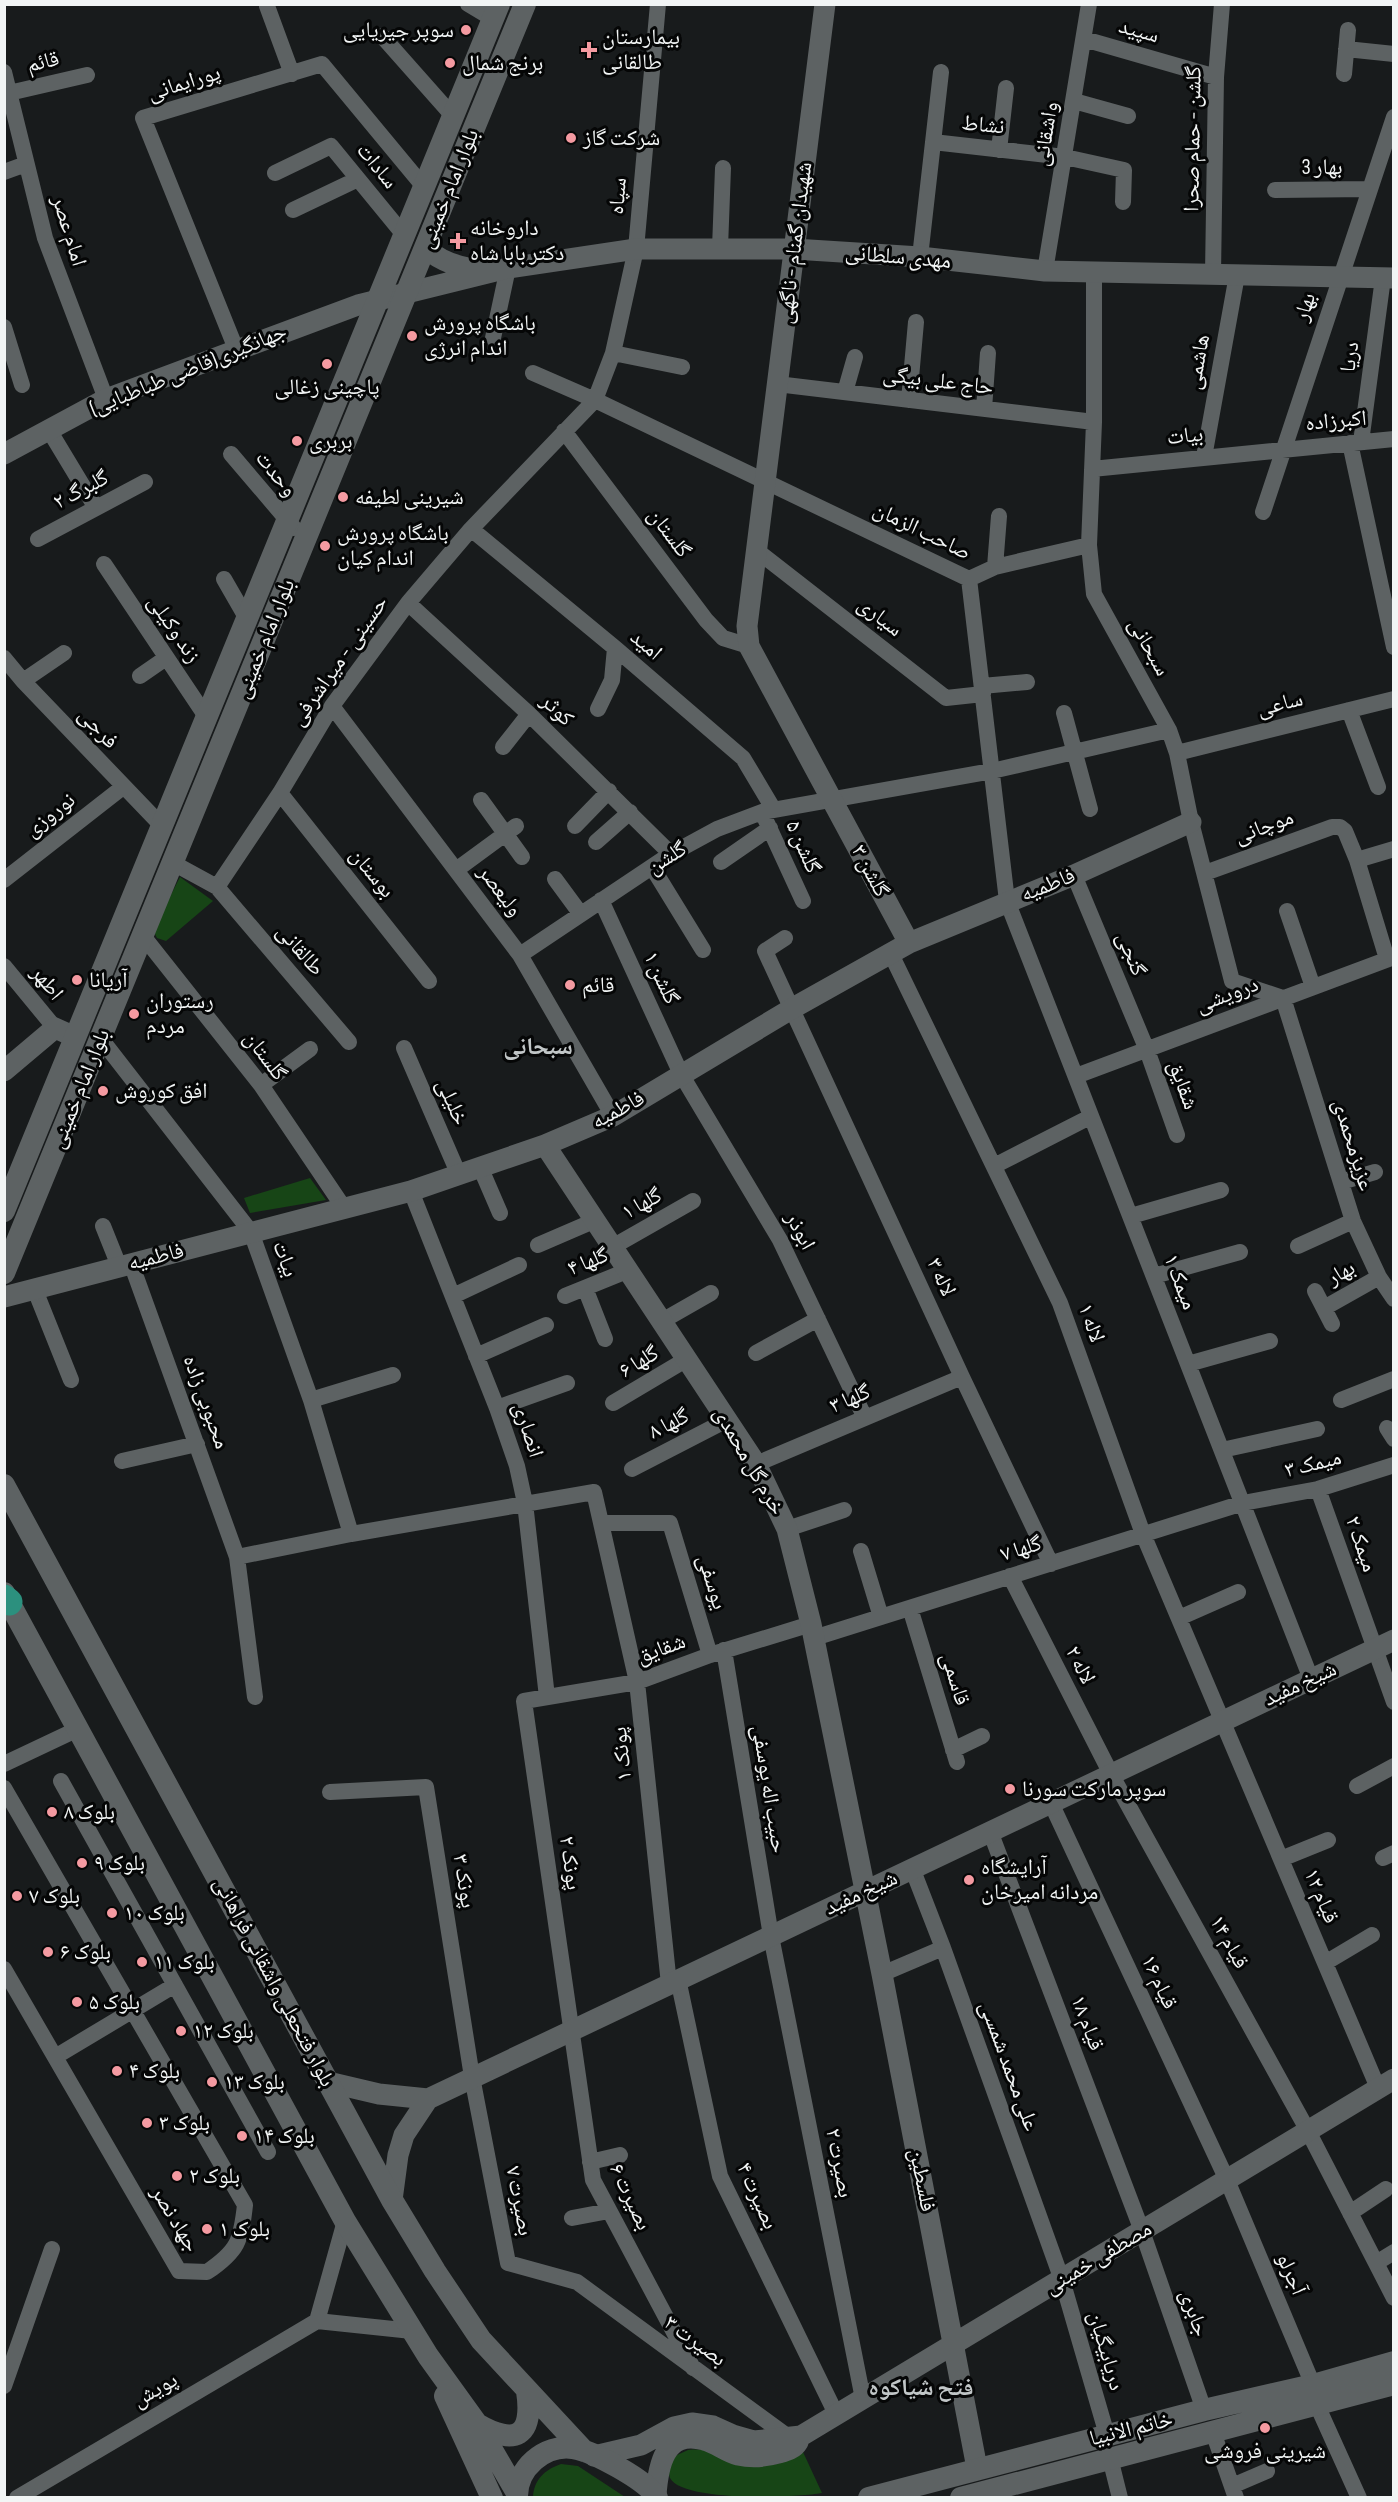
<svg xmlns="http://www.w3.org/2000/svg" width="1398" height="2502" viewBox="0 0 1398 2502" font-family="'Sofia Sans Condensed','Noto Naskh Arabic',sans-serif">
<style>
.green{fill:#174516}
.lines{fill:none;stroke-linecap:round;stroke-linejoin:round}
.minor{stroke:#5d6263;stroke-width:16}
.tertiary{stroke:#5d6263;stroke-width:21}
.secondary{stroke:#5d6263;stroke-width:22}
.trunk{stroke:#2c907e;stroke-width:27}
.poi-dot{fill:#f49aa1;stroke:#050606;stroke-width:2}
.labels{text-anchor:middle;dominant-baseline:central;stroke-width:6;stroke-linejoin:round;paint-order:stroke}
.poi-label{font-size:22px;fill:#f2f5f5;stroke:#050606;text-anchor:start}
.street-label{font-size:22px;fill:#f2f5f5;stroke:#050606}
.neighbourhood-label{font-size:24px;font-weight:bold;fill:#c1c6c7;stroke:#050606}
</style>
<rect width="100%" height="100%" fill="#181b1c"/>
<!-- green -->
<path class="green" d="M 180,877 L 213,901 L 166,941 L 157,938 L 153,930 Z
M 310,1178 L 326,1200 L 250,1213 L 244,1198 Z
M 688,2450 C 734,2445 754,2485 803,2452 L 822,2493 C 795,2498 682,2502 670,2478 C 667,2471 672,2463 675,2456 Z
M 561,2464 L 578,2466 L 625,2497 L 533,2497 C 534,2480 544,2470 561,2464 Z"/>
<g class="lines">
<!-- minor -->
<path class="minor" d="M 468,4 L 493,19
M 267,6 L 292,74
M 382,36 L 452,115
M 1084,39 L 1216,77
M 1346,49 L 1394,54
M 4,72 L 45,238 L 106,399
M 1344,74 L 1348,30
M 9,93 L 87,75
M 1074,101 L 1128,116
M 933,142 L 1065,157 L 1124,170 L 1123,202
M 999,150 L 1006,88
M 4,172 L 26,164
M 275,173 L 331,146 L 404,235
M 1275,190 L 1369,189
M 293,210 L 358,179
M 720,248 L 723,168
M 920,257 L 941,72
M 1045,271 L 1089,4
M 1094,272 L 1094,422 L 1089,545 L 1094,594 L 1169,730 L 1177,753 L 1191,822 L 1232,981 L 1283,998 L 1353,1221 L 1379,1277 L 1394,1299
M 1213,274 L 1216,77 L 1222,4
M 4,327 L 22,385
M 493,338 L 508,268
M 236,349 L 143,118 L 322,64 L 424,187
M 613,353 L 682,367
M 533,373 L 595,400 L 969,579
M 777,384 L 1094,422
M 845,392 L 855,357
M 909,400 L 916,322
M 984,409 L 988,353
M 49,430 L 96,508
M 564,431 L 706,620 L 723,638 L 749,646
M 1361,442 L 1383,278
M 1350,443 L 1394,647
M 231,454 L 294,528
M 1204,457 L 1237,275
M 1092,469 L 1394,439
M 1263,512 L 1394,117
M 471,529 L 615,648 L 743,758 L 774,810
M 38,539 L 145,482
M 756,550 L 946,698 L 983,694
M 104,564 L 207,718
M 995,567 L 999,516
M 224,579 L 247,619
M 969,579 L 1007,901 L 1311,1679
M 969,579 L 995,567 L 1089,545
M 408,603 L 529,714 L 671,854
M 4,658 L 23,681 L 162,826
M 140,676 L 166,658
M 23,681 L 64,653
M 982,686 L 1027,682
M 332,706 L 520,955 L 613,1116
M 598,709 L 612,680 L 615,648
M 1349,710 L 1378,787
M 1064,713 L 1090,809
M 503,747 L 529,714
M 1177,753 L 1394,699
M 280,793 L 429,981
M 481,800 L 522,857
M 762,812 L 803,901
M 575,826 L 609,791
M 596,842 L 630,812
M 1357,860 L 1394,849
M 721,862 L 770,828
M 173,863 L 217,887 L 280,793 L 332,706 L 408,603 L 471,529 L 595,400 L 613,353 L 636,249 L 658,4
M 652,867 L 703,950
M 456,870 L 516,826
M 1205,873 L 1332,827 L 1340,827 L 1345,831 L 1357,860 L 1387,959
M 1074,875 L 1147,1050 L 1177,1135
M 555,879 L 580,913
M 4,880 L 123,787
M 217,887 L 349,1042
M 601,900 L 681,1074 L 780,1240 L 865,1418
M 1287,911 L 1313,987
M 143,936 L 261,1085 L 344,1208
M 785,938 L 765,951 L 962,1377 L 1051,1564
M 890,952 L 1060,1303 L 1143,1534 L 1378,2088
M 520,955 L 671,854 L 717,829 L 762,812 L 992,771 L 1169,730
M 4,966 L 55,1028
M 101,1039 L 251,1232 L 311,1400 L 351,1534
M 404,1048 L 459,1175
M 1076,1076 L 1394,957
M 261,1085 L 310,1049
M 994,1166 L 1086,1119
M 481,1169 L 500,1213
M 1341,1182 L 1375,1172
M 411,1191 L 497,1408 L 517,1466 L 525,1503 L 547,1697
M 1131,1216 L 1221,1190
M 103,1226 L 119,1266
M 538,1245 L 596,1220
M 614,1246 L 693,1201
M 1298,1246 L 1353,1221
M 131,1263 L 237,1557 L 255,1697
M 1154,1276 L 1240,1252
M 585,1288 L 605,1339
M 35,1290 L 71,1380
M 1315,1291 L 1332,1324
M 453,1296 L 519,1265
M 565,1296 L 629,1270
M 1324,1308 L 1379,1277
M 662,1321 L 711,1293
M 756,1353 L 818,1319
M 476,1356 L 546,1325
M 1188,1364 L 1270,1341
M 311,1400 L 393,1375
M 1341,1400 L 1394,1379
M 613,1403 L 687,1359
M 497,1408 L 567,1383
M 1387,1428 L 1394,1439
M 1222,1450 L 1317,1429
M 122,1461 L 197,1444
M 756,1464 L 962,1377
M 632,1469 L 727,1420
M 1318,1489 L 1394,1702
M 602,1523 L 670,1523 L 710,1655
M 787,1529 L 844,1510
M 861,1551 L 881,1617
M 237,1557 L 351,1534 L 594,1492 L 637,1682 L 669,1984
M 1010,1576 L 1111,1774 L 1308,2131 L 1394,2298
M 910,1608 L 957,1762
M 1179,1618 L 1238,1592
M 814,1638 L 1243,1503 L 1318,1489 L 1394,1465
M 724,1650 L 771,1936 L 863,2399
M 953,1750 L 982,1736
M 4,1764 L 78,1729
M 61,1781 L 268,2152
M 1357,1786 L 1394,1766
M 4,1788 L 245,2205 C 241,2241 238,2251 207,2272 L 179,2271 L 4,1969
M 330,1792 L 426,1787 L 472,2077 L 508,2263 L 577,2282 L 787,2436
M 1051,1803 L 1227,2180 L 1313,2385
M 990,1831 L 1142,2231 L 1204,2410
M 1383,1858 L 1394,1853
M 1281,1859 L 1328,1840
M 912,1868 L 943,1948 L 1062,2280 L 1107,2435
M 1325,1963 L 1372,1935
M 882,1974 L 943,1948
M 678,1979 L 720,2176 L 837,2416
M 55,2057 L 175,1985
M 590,2162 L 620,2155
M 1350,2213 L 1386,2189
M 572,2218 L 609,2211
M 1376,2263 L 1394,2252
M 317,2321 L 345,2221
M 693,2368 L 593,2180 L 524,1701 L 637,1682 L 710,1655 L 811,1624
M 4,2386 L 52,2249
M 1317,2405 L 1359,2498
M 1213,2432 L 1236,2498
M 1110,2458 L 1120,2498
M 1232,2486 L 1267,2471
M 17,2498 L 317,2321 L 412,2331"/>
<!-- tertiary -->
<path class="tertiary" d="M 825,4 L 747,626 L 749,646 L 909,943
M 425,248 C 443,263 461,269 483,269
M 4,454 L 106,399 L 358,305 L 508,268 L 636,249 L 794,249 L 920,257 L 1045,271 L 1394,278
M 4,1071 L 55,1028 L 75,1037
M 545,1145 L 756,1464 L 787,1529 L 811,1624 L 882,1974 L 977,2468
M 4,1297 L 411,1191 L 545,1145 L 613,1116 L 793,1008 L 909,943 L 1074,875 L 1191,822
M 328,2082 L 379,2094 L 428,2099
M 392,2200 L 398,2155 L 404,2135 L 428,2099 L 1394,1640
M 594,2456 L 641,2445 L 674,2427 L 692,2423 L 713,2426 L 733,2435 L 754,2441 L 801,2436 L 1394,2079
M 656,2495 C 658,2467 664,2429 704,2440 C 716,2443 726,2452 738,2455 C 752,2458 765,2457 779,2453 C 786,2451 794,2449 798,2442"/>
<!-- secondary -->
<path class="secondary" d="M 4,1211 L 499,4
M 4,1273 L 525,4
M 4,1485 L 392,2200 L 435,2271 L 481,2340 L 584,2451
M 4,1593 L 345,2221 L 428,2356 L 477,2424 L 517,2493
M 445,2396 L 492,2498
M 477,2424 C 515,2446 534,2437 527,2391
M 517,2498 C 516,2468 545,2444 573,2448 C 593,2451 648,2481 657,2498
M 869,2498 L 1204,2410 L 1313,2385 L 1394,2362
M 961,2498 L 1394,2384"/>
<!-- trunk -->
<path class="trunk" d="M 4,1598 L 9,1602"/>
</g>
<!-- markers -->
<g class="poi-dot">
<circle cx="466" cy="30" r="6"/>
<path d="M586 41h6v6h6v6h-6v6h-6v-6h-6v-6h6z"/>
<circle cx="450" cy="63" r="6"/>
<circle cx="571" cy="138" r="6"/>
<path d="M455 232h6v6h6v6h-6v6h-6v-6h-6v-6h6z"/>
<circle cx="412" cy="336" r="6"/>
<circle cx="327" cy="364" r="6"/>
<circle cx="297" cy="441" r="6"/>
<circle cx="343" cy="497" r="6"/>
<circle cx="325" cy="546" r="6"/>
<circle cx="77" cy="980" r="6"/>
<circle cx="570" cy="985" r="6"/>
<circle cx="134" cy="1014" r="6"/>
<circle cx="103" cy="1091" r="6"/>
<circle cx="1010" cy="1789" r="6"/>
<circle cx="52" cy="1812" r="6"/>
<circle cx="82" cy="1863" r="6"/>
<circle cx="969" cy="1880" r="6"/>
<circle cx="17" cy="1896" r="6"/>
<circle cx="112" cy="1913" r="6"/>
<circle cx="48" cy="1952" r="6"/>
<circle cx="142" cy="1962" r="6"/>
<circle cx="77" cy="2002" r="6"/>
<circle cx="181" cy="2031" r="6"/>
<circle cx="117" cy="2071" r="6"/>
<circle cx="212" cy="2082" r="6"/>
<circle cx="147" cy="2123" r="6"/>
<circle cx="242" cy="2136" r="6"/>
<circle cx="177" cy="2176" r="6"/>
<circle cx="207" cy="2229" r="6"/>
<circle cx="1265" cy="2428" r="6"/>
</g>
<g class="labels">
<!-- poi labels -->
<g class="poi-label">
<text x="454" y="30" text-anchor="end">سوپر جیریایی</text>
<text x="602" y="37">بیمارستان<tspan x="602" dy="25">طالقانی</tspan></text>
<text x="462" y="63">برنج شمال</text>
<text x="583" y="138">شرکت گاز</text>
<text x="470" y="228">داروخانه<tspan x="470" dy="25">دکتر بابا شاه</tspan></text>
<text x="424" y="323">باشگاه پرورش<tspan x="424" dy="25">اندام انرژی</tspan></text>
<text x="327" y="387" text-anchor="middle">پاچینی زغالی</text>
<text x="309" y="441">بربری</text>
<text x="355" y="497">شیرینی لطیفه</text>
<text x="337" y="533">باشگاه پرورش<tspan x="337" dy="25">اندام کیان</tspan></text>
<text x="89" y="980">آريانا</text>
<text x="582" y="985">قائم</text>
<text x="146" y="1001">رستوران<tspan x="146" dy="25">مردم</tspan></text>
<text x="115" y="1091">افق کوروش</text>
<text x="1022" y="1789">سوپر مارکت سورنا</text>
<text x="64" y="1812">بلوک ۸</text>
<text x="94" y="1863">بلوک ۹</text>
<text x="981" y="1867">آرایشگاه<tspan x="981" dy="25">مردانه امیرخان</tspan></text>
<text x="29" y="1896">بلوک ۷</text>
<text x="124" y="1913">بلوک ۱۰</text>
<text x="60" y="1952">بلوک ۶</text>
<text x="154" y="1962">بلوک ۱۱</text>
<text x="89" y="2002">بلوک ۵</text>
<text x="193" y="2031">بلوک ۱۲</text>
<text x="129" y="2071">بلوک ۴</text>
<text x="224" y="2082">بلوک ۱۳</text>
<text x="159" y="2123">بلوک ۳</text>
<text x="254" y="2136">بلوک ۱۴</text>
<text x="189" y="2176">بلوک ۲</text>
<text x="219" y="2229">بلوک ۱</text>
<text x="1265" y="2451" text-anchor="middle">شیرینی فروشی</text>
</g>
<!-- street labels -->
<g class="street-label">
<text transform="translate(1139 31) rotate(16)">سپید</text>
<text transform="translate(43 62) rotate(-13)">قائم</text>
<text transform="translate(184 83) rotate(-17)">پورایمانی</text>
<text transform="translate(983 125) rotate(6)">نشاط</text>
<text transform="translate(1046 134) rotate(-81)">واشقانی</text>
<text transform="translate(1193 139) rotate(-89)">گلشن - حمام صحرا</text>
<text transform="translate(377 166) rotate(51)">سادات</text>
<text x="1322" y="167">بهار 3</text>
<text transform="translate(449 189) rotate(-68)">بلوار امام خمینی</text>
<text transform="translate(618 196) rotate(-85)">سپاه</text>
<text transform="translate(69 231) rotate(73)">امام عصر</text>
<text transform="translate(795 243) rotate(-83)">شهیدان گمنام - ناگهی</text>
<text transform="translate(898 257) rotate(5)">مهدی سلطانی</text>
<text transform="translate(1305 307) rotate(-72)">بهار</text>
<text transform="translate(1350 357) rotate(-82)">دریا</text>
<text transform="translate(1198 362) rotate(-80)">هاشمی</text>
<text transform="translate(188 370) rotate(-22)">جهانگیری(قاضی طباطبایی)</text>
<text transform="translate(938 381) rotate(7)">حاج علی بیگی</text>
<text transform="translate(1336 421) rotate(-5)">اکبرزاده</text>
<text transform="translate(1185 436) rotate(-6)">بیات</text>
<text transform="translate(276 474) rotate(51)">وحدت</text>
<text transform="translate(81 490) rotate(-28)">گلبرگ ۲</text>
<text transform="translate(922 531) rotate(26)">صاحب الزمان</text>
<text transform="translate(669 533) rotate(53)">گلستان</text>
<text transform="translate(880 617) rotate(38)">سیاری</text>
<text transform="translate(174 629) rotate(56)">زند وکیلی</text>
<text transform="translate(265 639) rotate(-68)">بلوار امام خمینی</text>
<text transform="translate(646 645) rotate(41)">امید</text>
<text transform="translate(1149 647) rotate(61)">سبحانی</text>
<text transform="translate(339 661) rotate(-55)">حسینی - میراشرفی</text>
<text transform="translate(1280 704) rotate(-14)">ساعی</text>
<text transform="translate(557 710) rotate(44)">کوثر</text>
<text transform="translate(98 728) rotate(47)">فرجی</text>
<text transform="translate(50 815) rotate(-38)">نوروزی</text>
<text transform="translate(1264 827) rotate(-20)">موچانی</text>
<text transform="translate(803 847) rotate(66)">گلشن ۵</text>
<text transform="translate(667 858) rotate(-32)">گلشن</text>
<text transform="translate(870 871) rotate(62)">گلشن ۳</text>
<text transform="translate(372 873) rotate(51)">بوستان</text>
<text transform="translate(1048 885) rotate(-22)">فاطمیه</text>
<text transform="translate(500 891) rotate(53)">ولیعصر</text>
<text transform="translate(300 950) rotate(49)">طالقانی</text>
<text transform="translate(1131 954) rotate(68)">گنجی</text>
<text transform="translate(661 978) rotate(65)">گلشن ۱</text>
<text transform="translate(47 983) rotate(51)">اطهر</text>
<text transform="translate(1227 995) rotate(-21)">درویشی</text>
<text transform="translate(265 1056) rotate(53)">گلستان</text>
<text transform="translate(1183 1085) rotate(70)">شقایق</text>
<text transform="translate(80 1089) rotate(-68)">بلوار امام خمینی</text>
<text transform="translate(452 1102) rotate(66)">خلیلی</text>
<text transform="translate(618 1110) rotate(-28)">فاطمیه</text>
<text transform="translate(1353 1145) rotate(73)">عزیزمحمدی</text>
<text transform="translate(642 1204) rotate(-29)">گلها ۱</text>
<text transform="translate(800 1231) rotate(62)">ابوذر</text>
<text transform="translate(156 1257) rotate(-14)">فاطمیه</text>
<text transform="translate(285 1259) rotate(70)">بیات</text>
<text transform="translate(588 1262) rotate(-22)">گلها ۴</text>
<text transform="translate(1341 1273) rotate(-29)">بهار</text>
<text transform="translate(941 1277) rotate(65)">لاله ۳</text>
<text transform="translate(1180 1282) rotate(69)">میمک ۱</text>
<text transform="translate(1091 1323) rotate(70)">لاله ۱</text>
<text transform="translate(639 1362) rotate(-31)">گلها ۶</text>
<text transform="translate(850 1399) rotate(-23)">گلها ۳</text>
<text transform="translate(206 1402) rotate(70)">محبوبی زاده</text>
<text transform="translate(669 1424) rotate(-27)">گلها ۸</text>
<text transform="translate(528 1430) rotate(72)">انصاری</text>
<text transform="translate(749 1461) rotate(60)">خرم گل محمدی</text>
<text transform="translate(1313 1464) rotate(-14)">میمک ۳</text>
<text transform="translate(1361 1544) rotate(71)">میمک ۲</text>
<text transform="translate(1021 1549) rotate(-17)">گلها ۷</text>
<text transform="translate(712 1582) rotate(73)">یوسفی</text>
<text transform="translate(661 1649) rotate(-20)">شقایق</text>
<text transform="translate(1080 1665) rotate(63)">لاله ۲</text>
<text transform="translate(955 1679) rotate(73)">قاسمی</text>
<text transform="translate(1300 1684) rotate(-25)">شیخ مفید</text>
<text transform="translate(622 1754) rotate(-96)">پونک ۱</text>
<text transform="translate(769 1789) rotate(81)">حبیب اله یوسفی</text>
<text transform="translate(570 1863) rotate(82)">پونک ۲</text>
<text transform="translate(464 1881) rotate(81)">پونک ۳</text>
<text transform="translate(861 1893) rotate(-25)">شیخ مفید</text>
<text transform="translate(1321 1896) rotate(67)">قیام ۱۲</text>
<text transform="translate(1229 1942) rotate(61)">قیام ۱۴</text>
<text transform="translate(274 1982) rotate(62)">بلوار فتحعلی واشقانی فراهانی</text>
<text transform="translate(1159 1982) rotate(65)">قیام ۱۶</text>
<text transform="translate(1087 2023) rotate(69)">قیام ۱۸</text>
<text transform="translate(1009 2066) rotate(70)">علی محمد شمسی</text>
<text transform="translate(839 2163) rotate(79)">بصیرت ۲</text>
<text transform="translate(922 2180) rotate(79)">فلسطین</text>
<text transform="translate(757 2196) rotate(66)">بصیرت ۴</text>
<text transform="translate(630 2197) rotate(65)">بصیرت ۶</text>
<text transform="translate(519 2201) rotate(79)">بصیرت ۷</text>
<text transform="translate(175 2219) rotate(59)">جهاد نصر</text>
<text transform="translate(1098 2258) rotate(-31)">مصطفی خمینی</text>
<text transform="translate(1291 2274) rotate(67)">آجرلو</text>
<text transform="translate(1194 2313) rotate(71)">جابری</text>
<text transform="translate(695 2341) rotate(36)">بصیرت ۳</text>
<text transform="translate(1106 2351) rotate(74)">دریابیگیان</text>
<text transform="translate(155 2390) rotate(-30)">پویش</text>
<text transform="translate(1131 2429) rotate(-14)">خاتم الانبیا</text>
</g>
<!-- neighbourhood labels -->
<g class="neighbourhood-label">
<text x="538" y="1046">سبحانی</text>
<text x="921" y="2387">فتح شیاکوه</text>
</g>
</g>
<!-- border -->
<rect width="1398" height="2502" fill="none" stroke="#f2f5f5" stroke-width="12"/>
</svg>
